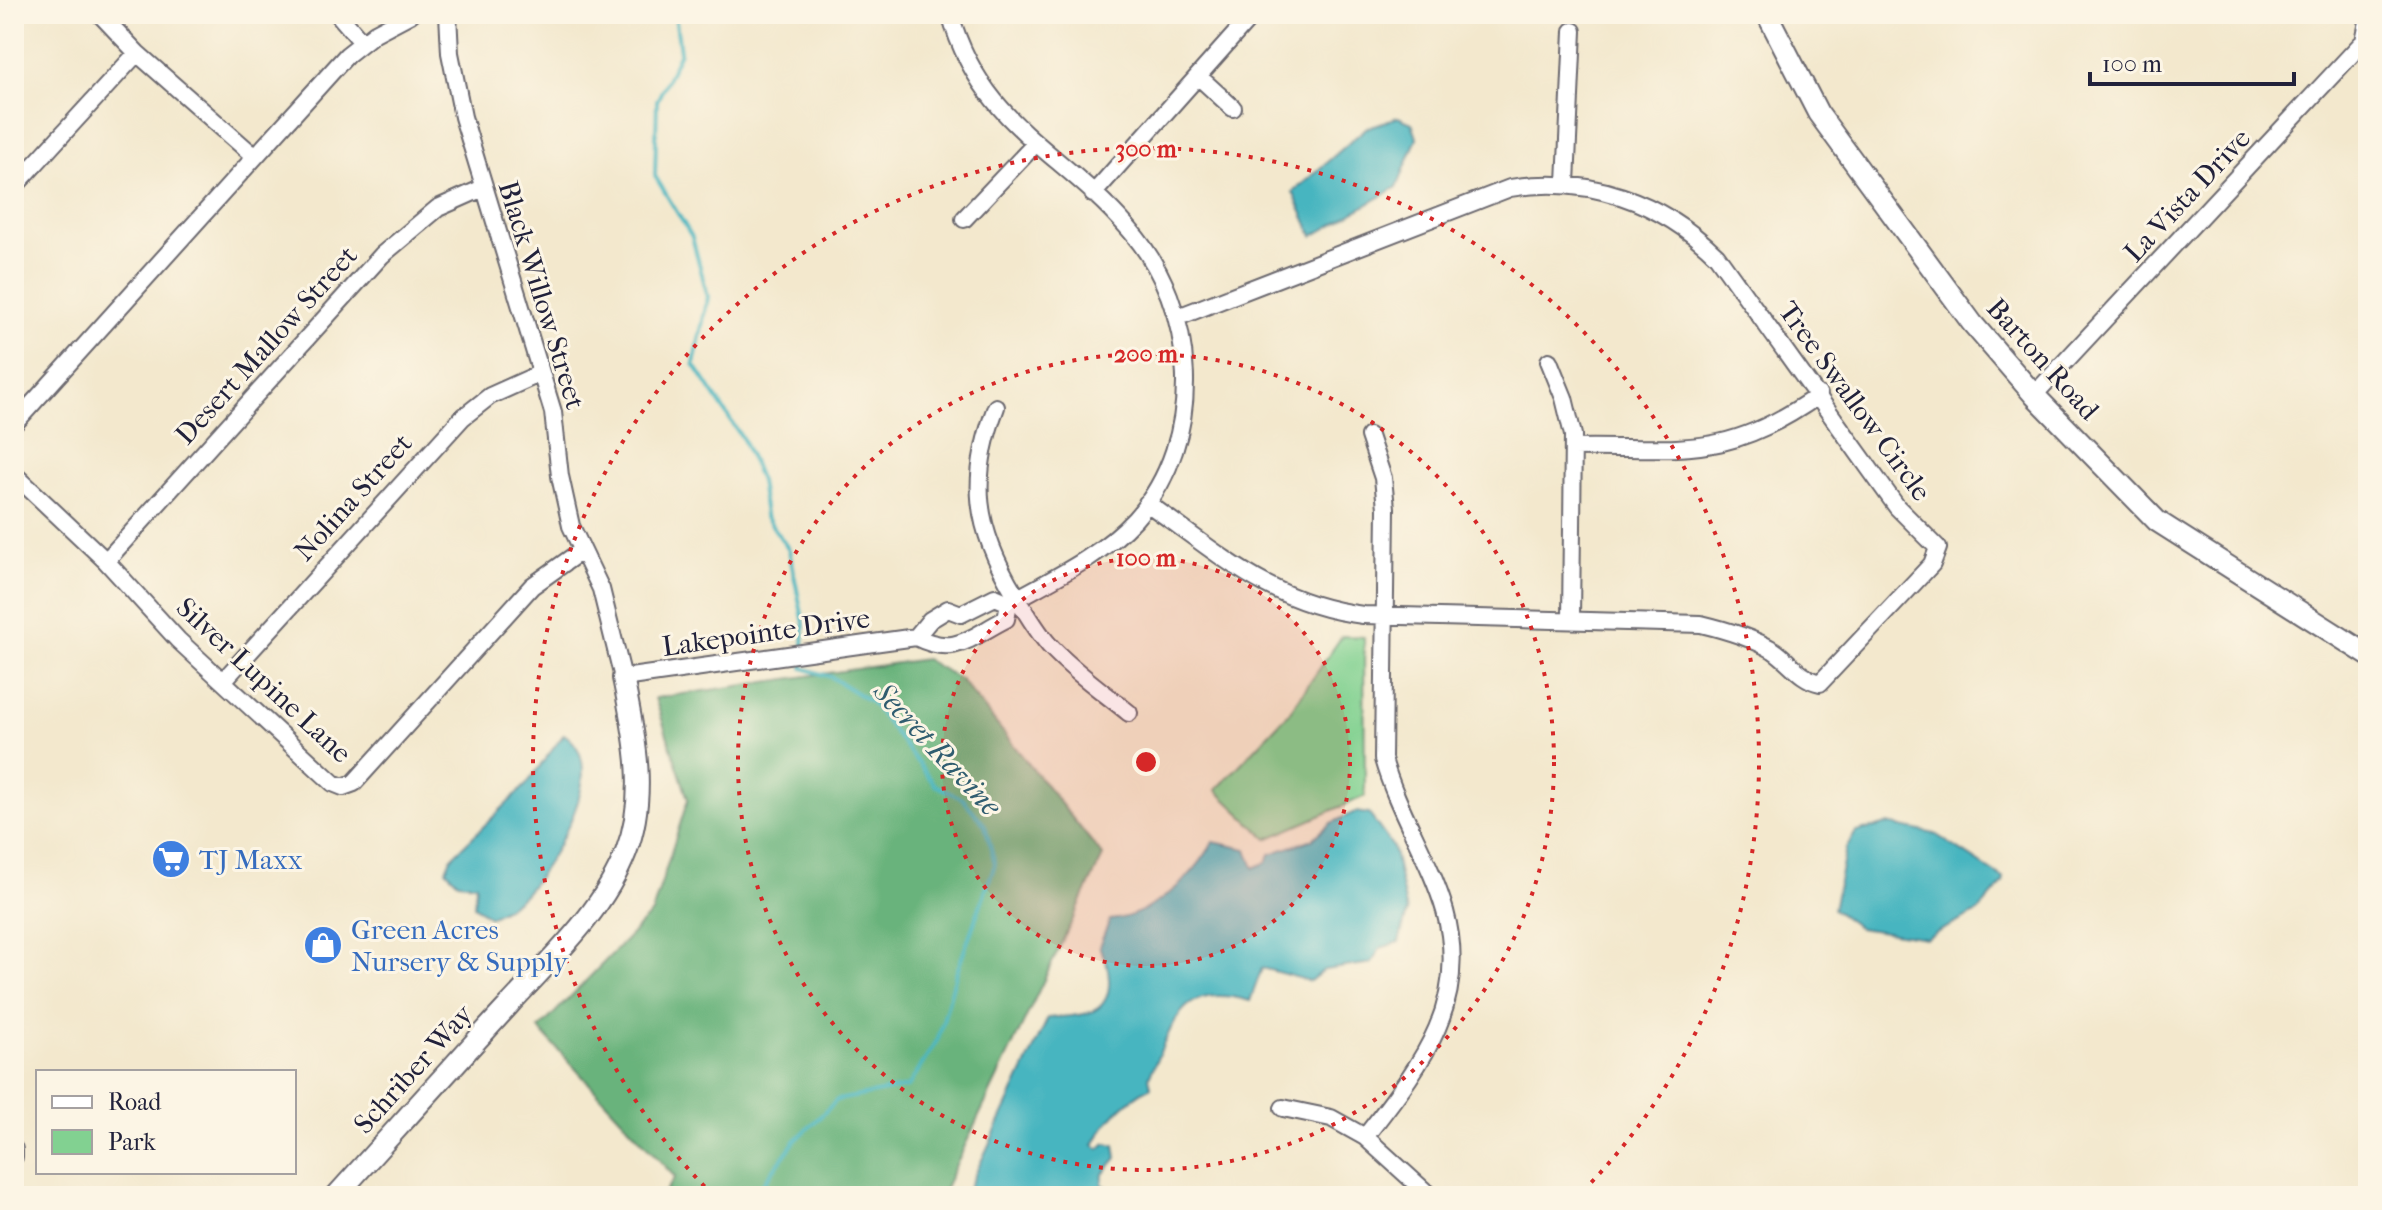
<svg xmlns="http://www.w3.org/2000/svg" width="2382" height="1210" viewBox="0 0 2382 1210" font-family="'IM FELL French Canon',serif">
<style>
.green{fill:#82d191;stroke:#527a66;stroke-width:2}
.forest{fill:#69b37b;stroke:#466a5b;stroke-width:2}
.water{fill:#46b5c0;stroke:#346c7e;stroke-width:2}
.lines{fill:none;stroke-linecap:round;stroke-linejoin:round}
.stream{stroke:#46b5c0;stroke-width:4}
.minor-casing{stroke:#6b676e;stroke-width:20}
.tertiary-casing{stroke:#6b676e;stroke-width:24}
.minor{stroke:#fff;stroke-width:16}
.tertiary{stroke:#fff;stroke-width:20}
.ring{fill:none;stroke:#d62828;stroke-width:4;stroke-dasharray:4 8}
.labels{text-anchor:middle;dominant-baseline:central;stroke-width:6;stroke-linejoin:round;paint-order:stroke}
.street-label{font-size:28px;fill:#22223b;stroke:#fcf5e5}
.shop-label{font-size:28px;fill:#366cbe;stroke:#fcf5e5;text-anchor:start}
.water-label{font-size:30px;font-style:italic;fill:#305d70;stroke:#fcf5e5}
.centre{fill:#d62828;stroke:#fcf5e5;stroke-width:4}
.ring-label{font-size:24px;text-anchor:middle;font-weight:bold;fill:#d62828;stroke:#fcf5e5;stroke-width:6;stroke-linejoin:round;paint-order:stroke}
</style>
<rect width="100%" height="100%" fill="#fcf5e5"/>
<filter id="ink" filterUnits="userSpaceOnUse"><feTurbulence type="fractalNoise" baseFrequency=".0125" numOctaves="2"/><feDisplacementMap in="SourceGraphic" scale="16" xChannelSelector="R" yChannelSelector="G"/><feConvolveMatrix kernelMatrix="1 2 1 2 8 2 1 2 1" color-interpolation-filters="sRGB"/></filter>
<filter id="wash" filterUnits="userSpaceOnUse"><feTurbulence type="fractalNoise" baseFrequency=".006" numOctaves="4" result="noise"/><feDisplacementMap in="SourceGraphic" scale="32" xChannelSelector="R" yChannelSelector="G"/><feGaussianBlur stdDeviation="1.8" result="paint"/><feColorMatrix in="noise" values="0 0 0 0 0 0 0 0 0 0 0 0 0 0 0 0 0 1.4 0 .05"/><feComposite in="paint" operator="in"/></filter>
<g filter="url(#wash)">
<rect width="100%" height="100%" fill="#f3e8cd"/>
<!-- green -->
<path class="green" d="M 1342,636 L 1364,637 L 1365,796 L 1267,839 L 1216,790 L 1289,713 Z"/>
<!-- forest -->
<path class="forest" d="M 925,659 L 961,680 L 1103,856 L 941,1196 L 662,1196 L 675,1177 L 539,1029 L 652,913 L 688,799 L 655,698 Z"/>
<!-- water -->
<path class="water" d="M 1398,117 L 1412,123 L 1417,138 L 1397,187 L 1313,236 L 1293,192 L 1366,128 Z
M 564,734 C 613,767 554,859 526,892 C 517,903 502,910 490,917 L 474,906 L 476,884 L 458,882 L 446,870 L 451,858 L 526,785 Z
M 1355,812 L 1369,814 L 1393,847 L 1407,912 L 1399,942 L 1380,948 L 1372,963 L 1324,970 L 1310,981 L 1262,968 L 1250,1001 C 1179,981 1175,1022 1149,1077 L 1151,1087 C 1127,1100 1106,1120 1094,1145 L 1099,1149 L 1106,1143 L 1115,1145 L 1117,1158 L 1103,1174 L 1102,1184 L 1120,1196 L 965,1196 L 1048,1018 C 1061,1016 1082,1017 1093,1011 C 1117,1000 1110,963 1099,947 L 1110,920 C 1151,916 1194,878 1213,842 L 1247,849 L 1254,868 L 1267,862 L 1270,854 L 1313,839 L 1331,823 Z
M 1887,824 L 1935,834 L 2004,879 L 2003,883 L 1978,912 L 1926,938 L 1859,928 L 1833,909 L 1846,848 L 1856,832 Z"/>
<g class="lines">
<!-- stream -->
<path class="stream" d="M 675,14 L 680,52 L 657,101 L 655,176 L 692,237 L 708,297 L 694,364 L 744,441 L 760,481 L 765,515 L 789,550 L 804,624 L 803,649
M 754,1196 L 795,1141 L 837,1100 L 908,1087 L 938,1039 L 956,974 L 995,864 L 985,825 L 963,799 L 935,785 L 871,702 L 831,677 L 803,668 L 803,658"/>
</g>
</g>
<g filter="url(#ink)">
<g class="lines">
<defs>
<path id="minor" d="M 100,14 L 137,53 L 254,156
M 338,14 L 362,42
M 448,14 L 450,53 L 463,117 L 553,412 L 560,476 L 571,526 L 601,589 L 623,678 L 916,637 C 956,657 970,637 1006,619 L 1009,603
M 950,14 C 981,125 1060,149 1129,229 C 1198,307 1207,439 1135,519 C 1100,557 1054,578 1009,603 L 995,597 L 961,614
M 1199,77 L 1233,108
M 1566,183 L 1573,31
M 14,187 L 137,53
M 1093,194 L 1253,14
M 964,219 L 1036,143
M 1549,361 L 1564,398 L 1573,435 L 1571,619
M 2034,395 L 2364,41 L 2368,22
M 996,407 C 969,479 975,528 1015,594 C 1025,611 1036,630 1049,645 C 1073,671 1102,691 1129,713
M 14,424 L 347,55 L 375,33 L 411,14
M 1573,448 C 1681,446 1724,462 1819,395
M 14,474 L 106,561 L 178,640 L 333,783 L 343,787 L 354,783 L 532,586 L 581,551
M 1147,503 C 1220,554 1271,604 1363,615 L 1701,624 C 1726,630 1751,637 1773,650 C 1790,661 1800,679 1820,683 L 1932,564 L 1938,548 L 1897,507 L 1717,256 C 1661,201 1588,175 1510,188 L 1178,317
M 106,561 L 382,255 L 438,208 L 483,188
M 916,637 L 930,620 L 948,609 L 961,614
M 223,681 L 462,418 L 490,396 L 541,373
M 1283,1108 L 1331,1118 L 1365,1137 L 1430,1196
M 1365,1137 C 1418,1068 1471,1006 1445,911 C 1430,859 1398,812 1383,759 L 1386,508 L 1383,478 L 1369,436
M 14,1149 L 14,1157"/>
<path id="tertiary" d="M 1767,14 L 1818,113 L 1972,323 L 2034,395 L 2157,521 L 2368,655
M 336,1196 C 393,1133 450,1069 508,1006 C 550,960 603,912 626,852 C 648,795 635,736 623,678"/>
</defs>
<!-- minor casing -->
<use href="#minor" class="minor-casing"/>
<!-- tertiary casing -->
<use href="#tertiary" class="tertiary-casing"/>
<!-- minor -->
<use href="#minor" class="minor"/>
<!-- tertiary -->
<use href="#tertiary" class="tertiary"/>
</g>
</g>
<!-- distance rings -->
<circle cx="1146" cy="762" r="204" fill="#d62828" fill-opacity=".12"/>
<g class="ring">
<circle cx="1146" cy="762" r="204"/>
<circle cx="1146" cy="762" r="408"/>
<path d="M713 1195A613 613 0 1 1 1579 1195"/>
</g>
<!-- icons -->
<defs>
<symbol id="supermarket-disc" viewBox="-11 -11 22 22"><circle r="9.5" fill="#3f7fe0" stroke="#fcf5e5"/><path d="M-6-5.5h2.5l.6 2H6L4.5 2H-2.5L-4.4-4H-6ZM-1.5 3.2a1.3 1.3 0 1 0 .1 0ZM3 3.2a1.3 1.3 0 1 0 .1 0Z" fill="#fff"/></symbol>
<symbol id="shop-disc" viewBox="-11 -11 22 22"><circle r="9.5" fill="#3f7fe0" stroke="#fcf5e5"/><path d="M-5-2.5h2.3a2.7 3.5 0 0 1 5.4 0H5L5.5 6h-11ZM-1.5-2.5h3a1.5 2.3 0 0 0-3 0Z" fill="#fff"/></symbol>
</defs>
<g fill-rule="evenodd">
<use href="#supermarket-disc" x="149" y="837" width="44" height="44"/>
<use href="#shop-disc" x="301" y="923" width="44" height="44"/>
</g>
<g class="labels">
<!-- street labels -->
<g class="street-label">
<text transform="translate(2187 195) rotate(-47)">La Vista Drive</text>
<text transform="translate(542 295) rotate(73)">Black Willow Street</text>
<text transform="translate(266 345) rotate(-48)">Desert Mallow Street</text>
<text transform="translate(2043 359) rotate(48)">Barton Road</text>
<text transform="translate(1855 401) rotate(54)">Tree Swallow Circle</text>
<text transform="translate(353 497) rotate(-48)">Nolina Street</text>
<text transform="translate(766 632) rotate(-8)">Lakepointe Drive</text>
<text transform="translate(264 680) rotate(43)">Silver Lupine Lane</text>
<text transform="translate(413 1069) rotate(-48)">Schriber Way</text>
</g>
<!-- shop labels -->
<g class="shop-label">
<text x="199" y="859">TJ Maxx</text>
<text x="351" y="929">Green Acres<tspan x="351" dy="32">Nursery &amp; Supply</tspan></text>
</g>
<!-- water labels -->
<g class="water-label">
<text transform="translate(937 749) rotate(47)">Secret Ravine</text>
</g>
</g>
<circle cx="1146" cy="762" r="12" class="centre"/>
<g class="ring-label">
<text x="1146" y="157">300 m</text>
<text x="1146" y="362">200 m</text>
<text x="1146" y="566">100 m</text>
</g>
<!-- margin -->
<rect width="2382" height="1210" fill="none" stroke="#fcf5e5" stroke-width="48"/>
<!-- legend -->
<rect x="36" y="1070" width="260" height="104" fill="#fcf5e5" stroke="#a5a1a1" stroke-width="2"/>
<rect x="52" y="1096" width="40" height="12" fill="#ffffff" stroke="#a5a1a1" stroke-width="2"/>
<text x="108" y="1110" font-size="24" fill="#22223b">Road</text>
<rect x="52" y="1130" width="40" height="24" fill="#82d191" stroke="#a5a1a1" stroke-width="2"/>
<text x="108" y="1150" font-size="24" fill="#22223b">Park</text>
<!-- scale -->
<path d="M2090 72v12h204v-12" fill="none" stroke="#22223b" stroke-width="4"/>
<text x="2102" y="72" font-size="24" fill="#22223b" stroke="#fcf5e5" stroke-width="6" paint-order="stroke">100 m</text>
</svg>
